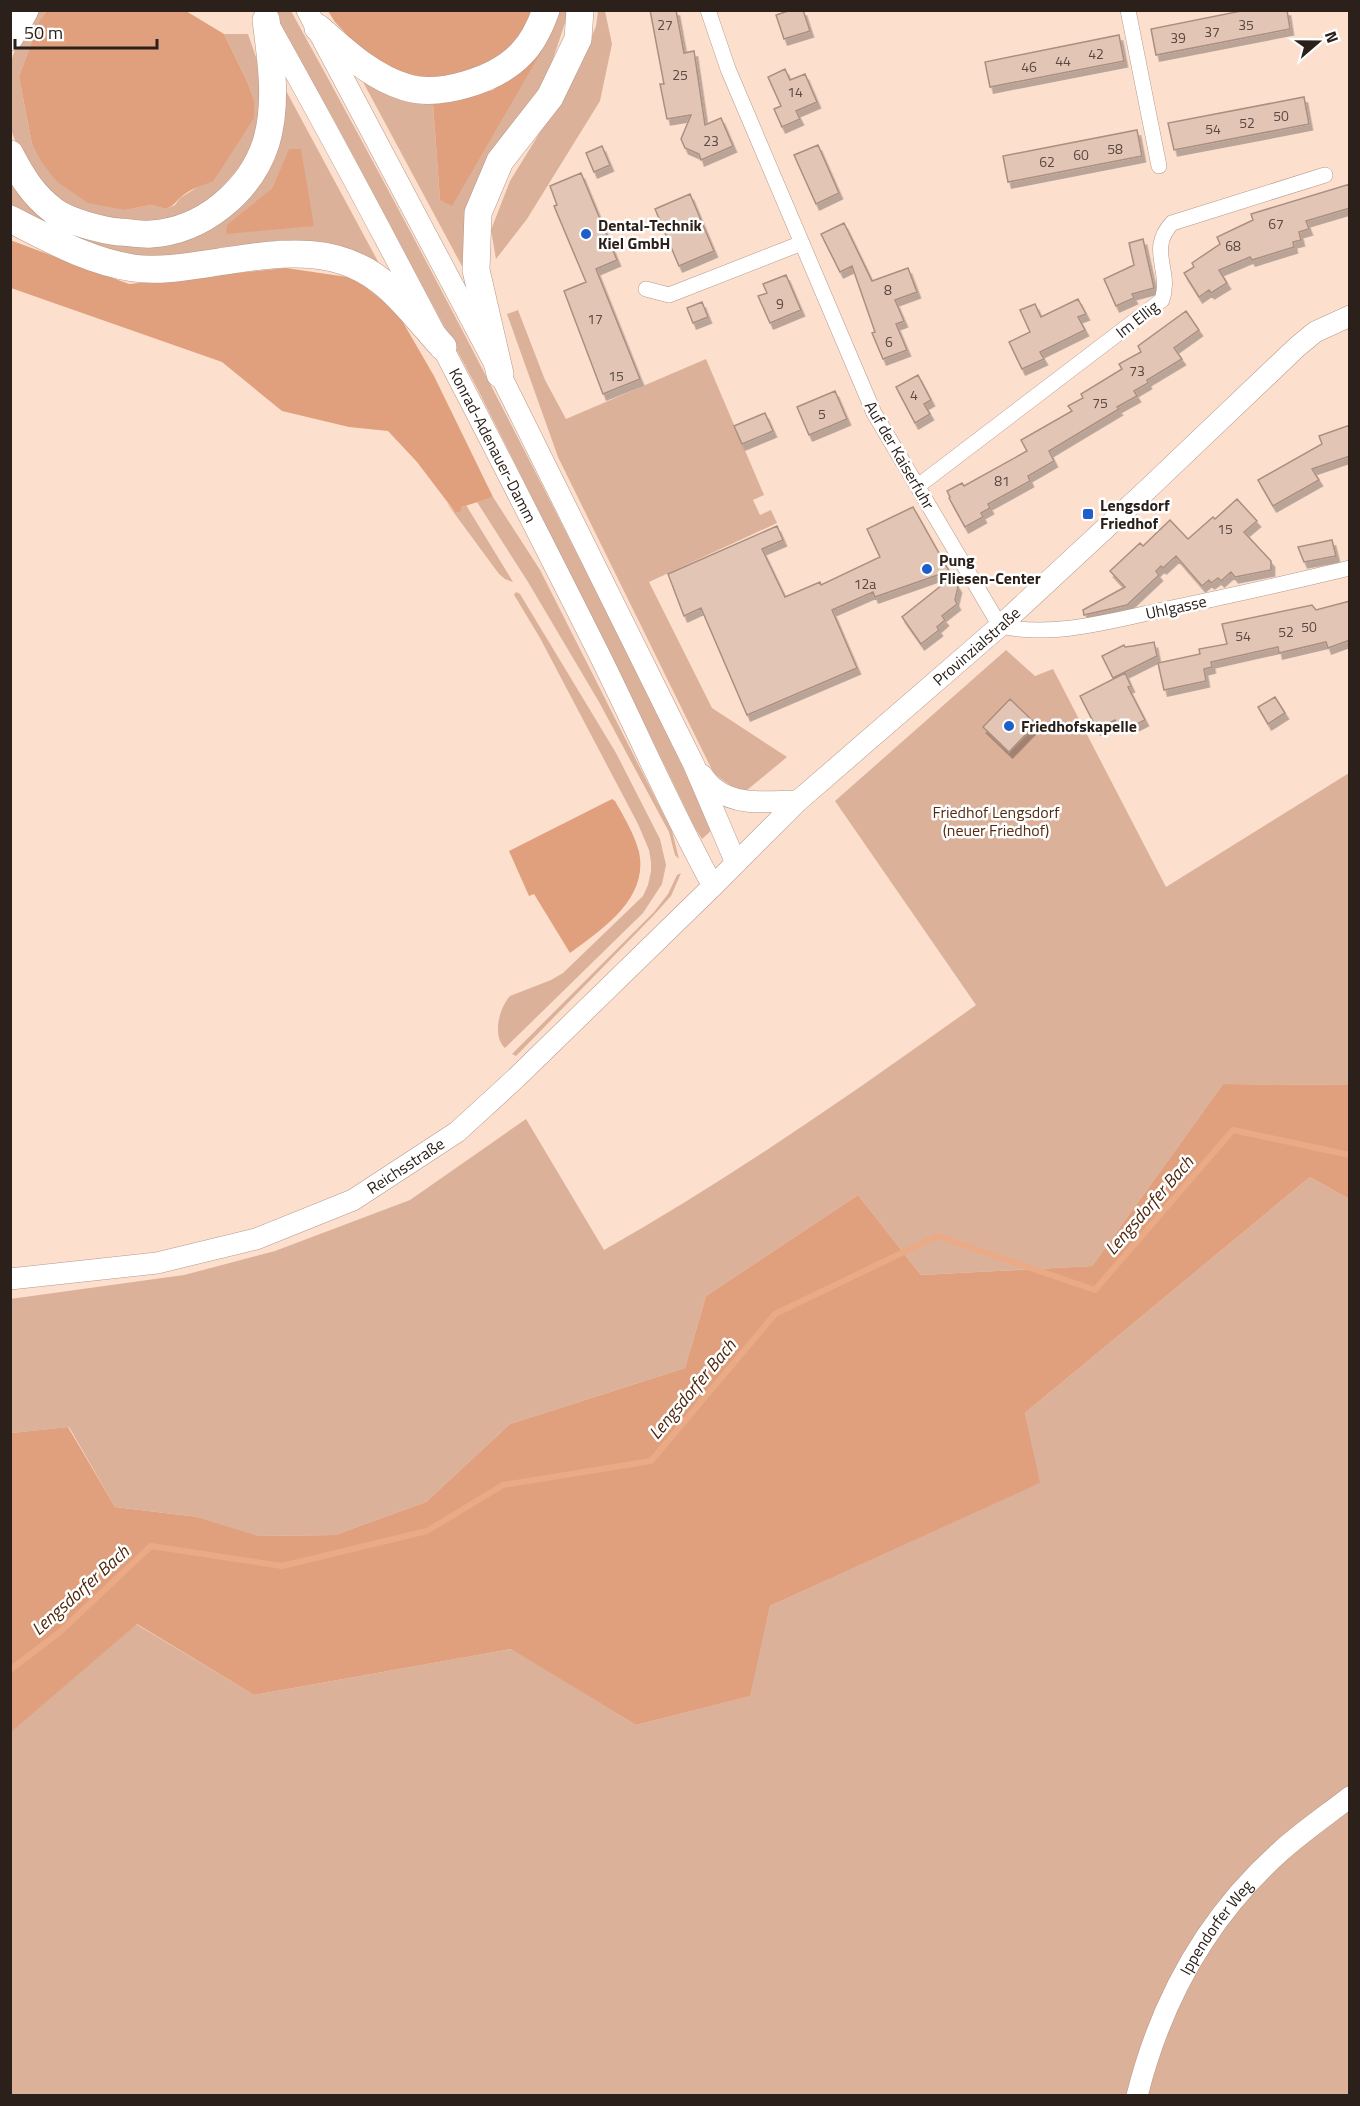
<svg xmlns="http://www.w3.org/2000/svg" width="1360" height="2106" viewBox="0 0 1360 2106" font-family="'Titillium Web',sans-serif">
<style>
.green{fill:#dbb19a;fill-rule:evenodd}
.forest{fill:#e1a07d}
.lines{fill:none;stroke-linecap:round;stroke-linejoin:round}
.stream{stroke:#ebaa86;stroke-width:6}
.building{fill:#e3c5b5;stroke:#ab8f80;stroke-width:1.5;filter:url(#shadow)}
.street-casing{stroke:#b59889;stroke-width:16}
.secondary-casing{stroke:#b59889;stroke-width:22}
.highway-casing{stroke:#b59889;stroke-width:28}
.street{stroke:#fff;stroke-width:15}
.secondary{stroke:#fff;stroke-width:21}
.highway{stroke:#fff;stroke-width:27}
.poi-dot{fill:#1d5fcb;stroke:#fff;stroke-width:2}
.labels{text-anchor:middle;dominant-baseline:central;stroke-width:5;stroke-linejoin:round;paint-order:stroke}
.number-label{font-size:14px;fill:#594941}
.poi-label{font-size:16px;font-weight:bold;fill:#2b201a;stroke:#fff;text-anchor:start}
.street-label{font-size:16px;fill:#2b201a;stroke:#fff}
.park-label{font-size:16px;fill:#552b11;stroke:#fff}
.water-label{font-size:18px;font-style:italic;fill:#50270c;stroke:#fff}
</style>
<defs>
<filter id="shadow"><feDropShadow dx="3.5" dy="6" stdDeviation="0" flood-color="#0004"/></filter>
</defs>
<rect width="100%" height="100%" fill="#fddfce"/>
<!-- green -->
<path class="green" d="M 33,11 L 47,11 L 39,21 L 19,77 L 32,144 L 56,181 L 125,210 L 151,205 L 166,209 L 175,205 L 180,198 L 201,185 L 213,182 L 229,155 L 254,100 L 247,81 L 224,34 L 248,34 L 259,66 L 262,88 L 256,136 L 241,166 L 212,198 L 178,217 L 140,224 L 76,211 L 48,192 L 22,159 L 10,127 L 11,62 L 19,37 Z
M 272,11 L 291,11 C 439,279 579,553 713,829 L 702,839 L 695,828 L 611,655 L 477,388 L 334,120 Z
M 556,11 L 569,11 L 547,77 L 485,168 L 463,268 L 362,80 L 396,98 L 433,104 L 440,200 L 544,47 Z
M 598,11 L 605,11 L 612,44 L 600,101 L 527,219 L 496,259 L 491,230 L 510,181 L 579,69 L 596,26 Z
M 284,87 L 382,269 L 346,248 L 281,240 L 184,255 L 130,257 L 105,252 L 11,211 L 10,180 L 79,234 L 222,217 ZM 289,150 L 314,226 L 227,226 L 272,188 Z
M 518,310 L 545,380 L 566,419 L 706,359 L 764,495 L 753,500 L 760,515 L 771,510 L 777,523 L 649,582 L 712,708 L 787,757 L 746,791 L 731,786 L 714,774 L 558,457 L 507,314 Z
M 493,497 L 540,570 L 672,831 L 679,859 L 675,855 L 669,832 L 599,702 L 528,582 L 477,502 Z
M 446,502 L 455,512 L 466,505 L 513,582 L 505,579 L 499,574 Z
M 516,592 L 520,594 L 616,753 L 660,839 L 666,865 L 662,884 L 643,913 L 505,1048 C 492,1036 499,1008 510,996 L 551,980 L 563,973 L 643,896 L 648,885 L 651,871 L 651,862 L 649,850 L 638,824 L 540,638 L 516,598 L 514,595 Z
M 1006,650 L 1035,676 L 1053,669 L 1166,887 L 1349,773 L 1349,1085 L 1223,1084 L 1092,1266 L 921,1275 L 858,1195 L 706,1296 L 685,1368 L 510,1424 L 426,1502 L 335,1535 L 257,1536 L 198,1517 L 115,1507 L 69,1427 L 11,1433 L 10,1299 L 184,1275 L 275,1251 L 410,1200 L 526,1119 L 604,1250 C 733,1177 856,1091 976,1005 L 835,801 Z
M 681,873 L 671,896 L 653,916 L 516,1056 L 512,1054 L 654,912 L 668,894 L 677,875 Z
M 1310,1177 L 1349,1199 L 1349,2095 L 11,2095 L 10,1732 L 136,1624 L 254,1695 L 512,1649 L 636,1725 L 749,1696 L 770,1606 L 1039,1483 L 1025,1413 Z"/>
<!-- forest -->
<path class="forest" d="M 47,11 L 186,11 L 224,34 L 247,81 L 254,100 L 254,118 L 213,182 C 202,185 190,189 181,197 C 175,202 175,205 166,209 L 151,205 L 125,210 L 88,203 L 56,181 L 41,161 L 32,144 L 19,77 L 39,21 Z
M 328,11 L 534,11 L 524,32 L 503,56 L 458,76 L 422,78 L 386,69 L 364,53 L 335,22 Z
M 544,47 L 452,206 L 440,200 L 433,104 L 493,90 Z
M 289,149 L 301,149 L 314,226 L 226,234 L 227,225 L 272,188 Z
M 10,240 L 129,284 L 286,268 L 354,278 L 397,312 L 434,376 L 493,497 L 462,507 L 460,512 L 455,512 L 417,462 L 388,431 L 349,427 L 282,411 L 222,362 L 11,288 Z
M 612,799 L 615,801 C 624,817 634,833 639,852 C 649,899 602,929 570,953 L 534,894 L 529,896 L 509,851 Z
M 1223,1084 L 1349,1085 L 1349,1199 L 1310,1177 L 1025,1413 L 1040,1483 L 770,1606 L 750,1696 L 636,1725 L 511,1649 L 254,1695 L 137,1624 L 11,1732 L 11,1433 L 68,1427 L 115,1507 L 198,1517 L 258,1536 L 335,1535 L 426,1502 L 510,1424 L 685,1368 L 706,1296 L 858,1195 L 921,1275 L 1092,1266 Z"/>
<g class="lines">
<!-- stream -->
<path class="stream" d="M 10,1670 L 61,1631 L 151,1546 L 282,1566 L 427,1531 L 503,1485 L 651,1461 L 775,1314 L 937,1236 L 1095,1290 L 1233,1130 L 1350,1155"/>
</g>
<!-- building -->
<path class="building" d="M 650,10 L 676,10 L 684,53 L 694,51 L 705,125 L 721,118 L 733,146 L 701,160 L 699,154 L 685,148 L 681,139 L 691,115 L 667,119 L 660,84 L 664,84 Z
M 791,10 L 803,10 L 810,31 L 784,39 L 776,15 Z
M 1246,10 L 1287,10 L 1290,29 L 1156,55 L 1151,29 Z
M 1119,35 L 1124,61 L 990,87 L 985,62 Z
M 785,69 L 790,80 L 805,74 L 817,102 L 796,111 L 800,119 L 782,127 L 774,109 L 781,106 L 768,77 Z
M 1304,97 L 1309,124 L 1174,150 L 1168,123 Z
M 1137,130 L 1142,156 L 1008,182 L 1003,156 Z
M 818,145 L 839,193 L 816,204 L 794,155 Z
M 602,146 L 610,165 L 594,172 L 586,153 Z
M 581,173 L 617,260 L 596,269 L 640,379 L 603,394 L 564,291 L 586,282 L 554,206 L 557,205 L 550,186 Z
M 1350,184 L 1350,208 L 1306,221 L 1309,229 L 1299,232 L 1301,240 L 1293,242 L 1294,247 L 1252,260 L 1250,257 L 1219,270 L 1227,283 L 1211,293 L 1209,290 L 1199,297 L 1184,273 L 1194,267 L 1192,263 L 1220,244 L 1217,237 L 1253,220 L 1251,214 Z
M 690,194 L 714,251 L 679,266 L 655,209 Z
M 844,223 L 872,281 L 908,268 L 917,292 L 895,300 L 904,321 L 896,324 L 907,350 L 883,359 L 872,333 L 875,332 L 852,266 L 840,272 L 821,234 Z
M 1143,239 L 1154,288 L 1132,294 L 1134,298 L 1116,306 L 1104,279 L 1134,265 L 1129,243 Z
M 786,275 L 801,310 L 770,323 L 758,296 L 767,293 L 763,284 Z
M 1078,299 L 1086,314 L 1078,317 L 1085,330 L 1040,352 L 1044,359 L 1022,369 L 1009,342 L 1030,332 L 1020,310 L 1035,304 L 1041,317 Z
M 702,302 L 708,317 L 693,323 L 687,308 Z
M 1186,311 L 1199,330 L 1174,348 L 1182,359 L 1147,380 L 1148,383 L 1134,391 L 1137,396 L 1117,407 L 1119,409 L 1049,451 L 1054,461 L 1028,476 L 1030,481 L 988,504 L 990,508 L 981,513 L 983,517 L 965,527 L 949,498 L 950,497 L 947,491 L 962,483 L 964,486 L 1027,451 L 1021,440 L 1072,411 L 1068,406 L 1083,398 L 1081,394 L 1122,369 L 1119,364 L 1141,352 L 1138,346 Z
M 918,375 L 931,400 L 924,404 L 930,414 L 915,423 L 896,387 Z
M 835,391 L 847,419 L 809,435 L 797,407 Z
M 765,413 L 773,431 L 742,444 L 734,426 Z
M 1350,425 L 1350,456 L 1312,469 L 1319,480 L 1273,506 L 1258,480 L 1322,444 L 1319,436 Z
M 1237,499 L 1257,521 L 1244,532 L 1271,561 L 1271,570 L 1235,577 L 1231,572 L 1221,581 L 1218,578 L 1211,583 L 1209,580 L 1202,586 L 1176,556 L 1163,568 L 1161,566 L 1156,571 L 1159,575 L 1127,605 L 1084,615 L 1083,610 L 1125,587 L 1110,571 L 1140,543 L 1143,546 L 1170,520 L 1188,539 L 1213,517 L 1215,519 Z
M 913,507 L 949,571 L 875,597 L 873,592 L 832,610 L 857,668 L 747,715 L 701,608 L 684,616 L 668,574 L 777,526 L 783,540 L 762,549 L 785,597 L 820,582 L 821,585 L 880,557 L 867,529 Z
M 1332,540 L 1336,556 L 1304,562 L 1298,547 Z
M 952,577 L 958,587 L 955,600 L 957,604 L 942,616 L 945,620 L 937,627 L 939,630 L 921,644 L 902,617 Z
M 1350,601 L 1350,640 L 1328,648 L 1326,642 L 1279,653 L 1278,647 L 1211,662 L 1212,667 L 1204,669 L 1206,681 L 1164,690 L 1158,663 L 1200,654 L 1199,649 L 1227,644 L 1222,624 L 1312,605 L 1316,610 Z
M 1154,642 L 1157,656 L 1113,678 L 1102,656 L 1124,645 L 1125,647 L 1133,646 Z
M 1125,673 L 1131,686 L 1128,687 L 1145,720 L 1129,728 L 1127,724 L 1119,728 L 1115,720 L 1097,729 L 1080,696 Z
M 1275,697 L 1285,713 L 1268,724 L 1258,707 Z
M 1010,699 L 1036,724 L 1009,752 L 983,727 Z"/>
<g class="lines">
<defs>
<path id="street" d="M 708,10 L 728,69 L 874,413 L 1000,626 C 1054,638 1110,621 1162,610 C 1225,597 1287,583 1350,568
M 1128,10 L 1159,166
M 646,289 L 669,295 L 802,243
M 918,486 L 1162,300 C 1172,270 1147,250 1172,223 L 1325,175"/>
<g id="secondary">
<path d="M 307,10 L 500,374 L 694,765 L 736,863"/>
<path id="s1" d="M 270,27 C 383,229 489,435 593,642 C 634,723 669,807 713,886"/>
<path d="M 702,775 C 706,780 710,786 715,789 C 738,807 771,801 798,801"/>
<path id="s2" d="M 10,1279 L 157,1263 L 256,1239 L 353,1200 L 457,1132 L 516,1078 L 713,886 L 798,801 L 1000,626 L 1150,487 L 1297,347 L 1315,332 L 1350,316"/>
<path id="s3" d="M 1137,2096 C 1161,2000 1207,1917 1281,1851 C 1302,1832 1327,1815 1350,1797"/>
</g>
<path id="highway" d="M 318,28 C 345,51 370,76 405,87 C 439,98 496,80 521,54 C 533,42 540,27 546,10
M 10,37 L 25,10
M 10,154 C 22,177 33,195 54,211 C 69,222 101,230 119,232 C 129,232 141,235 151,234 C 202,231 250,192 266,143 C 278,103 271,60 266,20
M 10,219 C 50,239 88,261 133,268 C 159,272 192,266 219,262 C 279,253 338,242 388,287 C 408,305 425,327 443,347
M 500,374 L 476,270 L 478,213 L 500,161 L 550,97 L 578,39 L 580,10"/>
</defs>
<!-- street casing -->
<use href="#street" class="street-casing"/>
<!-- secondary casing -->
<use href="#secondary" class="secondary-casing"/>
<!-- highway casing -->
<use href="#highway" class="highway-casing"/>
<!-- street -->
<use href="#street" class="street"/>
<!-- secondary -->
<use href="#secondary" class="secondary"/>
<!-- highway -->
<use href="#highway" class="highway"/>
</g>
<!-- markers -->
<g class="poi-dot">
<circle cx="586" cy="234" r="6"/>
<rect x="1082" y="508" width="12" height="12" rx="3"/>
<circle cx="927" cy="569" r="6"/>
<circle cx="1009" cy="726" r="6"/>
</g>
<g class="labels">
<!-- number labels -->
<g class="number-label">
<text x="665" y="24">27</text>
<text x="1246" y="24">35</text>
<text x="1212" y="31">37</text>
<text x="1178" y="37">39</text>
<text x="1096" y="53">42</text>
<text x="1063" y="60">44</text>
<text x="1029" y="66">46</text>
<text x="680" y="74">25</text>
<text x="795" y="91">14</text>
<text x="1281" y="115">50</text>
<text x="1247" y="122">52</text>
<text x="1213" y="128">54</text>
<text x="711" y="140">23</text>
<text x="1115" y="148">58</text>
<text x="1081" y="154">60</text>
<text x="1047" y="161">62</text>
<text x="1276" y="223">67</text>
<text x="1233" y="245">68</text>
<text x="888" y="289">8</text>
<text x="780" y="303">9</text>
<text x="595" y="318">17</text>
<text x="889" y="341">6</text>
<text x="1137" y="370">73</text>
<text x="616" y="375">15</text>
<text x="914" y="394">4</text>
<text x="1100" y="402">75</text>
<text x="822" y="413">5</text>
<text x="1002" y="480">81</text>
<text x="1225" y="528">15</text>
<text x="865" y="583">12a</text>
<text x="1309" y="626">50</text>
<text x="1286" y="631">52</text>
<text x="1243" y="635">54</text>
</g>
<!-- poi labels -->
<g class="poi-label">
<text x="598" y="225">Dental-Technik<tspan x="598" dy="18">Kiel GmbH</tspan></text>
<text x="1100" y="505">Lengsdorf<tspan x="1100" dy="18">Friedhof</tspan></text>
<text x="939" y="560">Pung<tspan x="939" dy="18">Fliesen-Center</tspan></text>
<text x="1021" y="726">Friedhofskapelle</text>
</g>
<!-- street labels -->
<g class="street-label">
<text transform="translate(1137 319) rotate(-38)">Im Ellig</text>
<text stroke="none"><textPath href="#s1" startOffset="474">Konrad-Adenauer-Damm</textPath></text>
<text transform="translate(900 455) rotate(60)">Auf der Kaiserfuhr</text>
<text transform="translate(1176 607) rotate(-12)">Uhlgasse</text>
<text stroke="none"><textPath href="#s2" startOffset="1190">Provinzialstraße</textPath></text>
<text stroke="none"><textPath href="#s2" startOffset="417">Reichsstraße</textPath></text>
<text stroke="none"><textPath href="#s3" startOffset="188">Ippendorfer Weg</textPath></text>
</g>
<!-- park labels -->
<g class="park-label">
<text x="996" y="812">Friedhof Lengsdorf<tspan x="996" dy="18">(neuer Friedhof)</tspan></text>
</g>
<!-- water labels -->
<g class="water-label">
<text transform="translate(1149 1205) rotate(-49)">Lengsdorfer Bach</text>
<text transform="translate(692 1389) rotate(-50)">Lengsdorfer Bach</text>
<text transform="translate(80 1590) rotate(-42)">Lengsdorfer Bach</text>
</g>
</g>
<!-- border -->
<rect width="1360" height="2106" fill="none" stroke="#2b201a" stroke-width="24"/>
<!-- north arrow -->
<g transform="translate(1318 42) rotate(70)" stroke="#ffffff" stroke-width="4.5" paint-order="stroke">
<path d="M0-4.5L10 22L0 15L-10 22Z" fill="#2b201a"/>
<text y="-9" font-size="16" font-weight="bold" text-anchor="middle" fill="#2b201a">N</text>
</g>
<!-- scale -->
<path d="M15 39v9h142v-9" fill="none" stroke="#2b201a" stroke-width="3"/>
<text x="24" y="39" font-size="18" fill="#2b201a" stroke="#ffffff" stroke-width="4.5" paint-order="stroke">50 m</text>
</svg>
